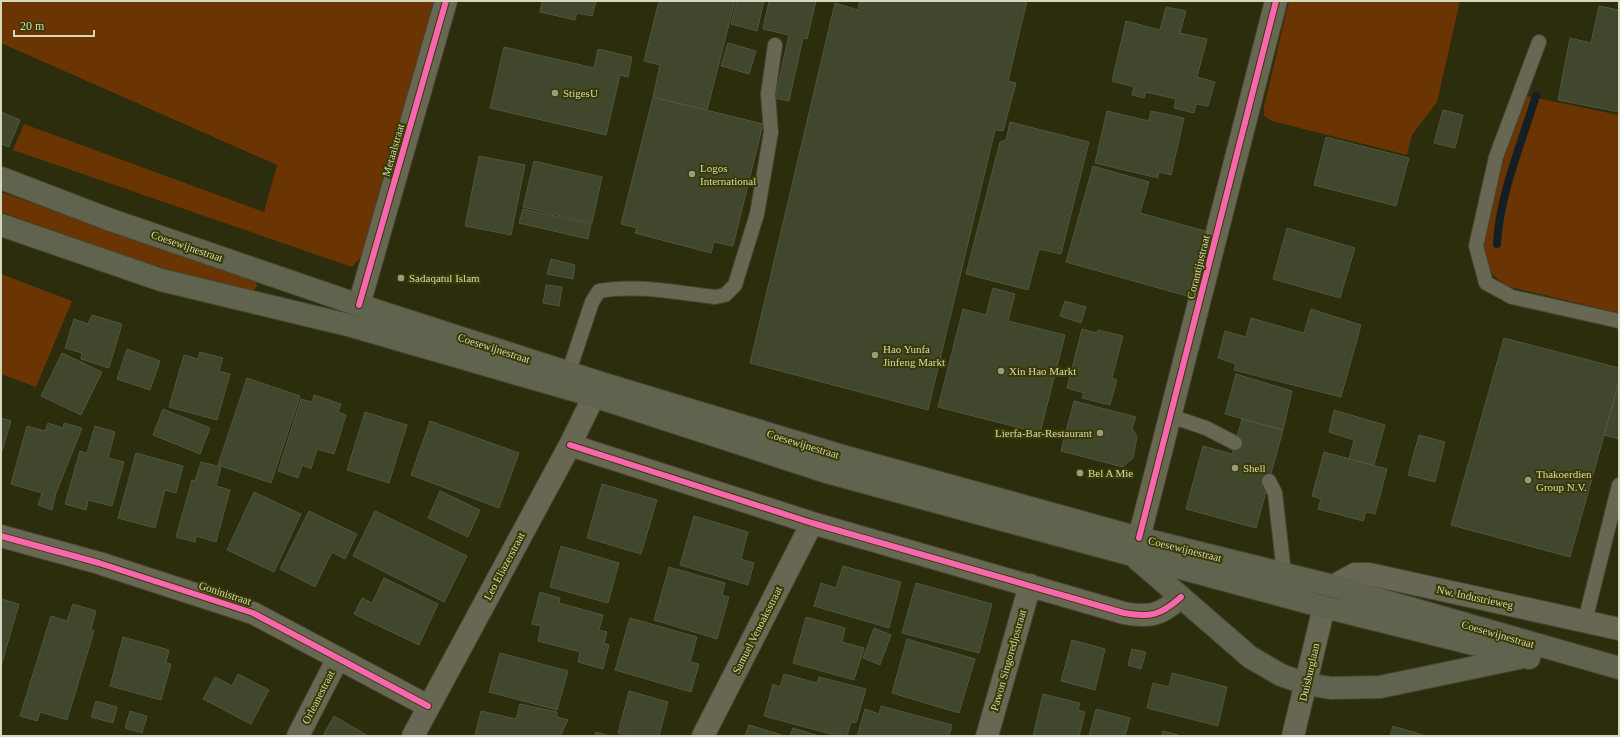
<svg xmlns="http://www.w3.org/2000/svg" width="1620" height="737" viewBox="0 0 1620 737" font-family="'Times New Roman',serif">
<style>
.green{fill:#6a3403}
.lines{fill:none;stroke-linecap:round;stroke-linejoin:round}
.stream{stroke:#122025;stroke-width:8}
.building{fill:#41472c;stroke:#50563e}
.service-casing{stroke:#444630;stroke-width:16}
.minor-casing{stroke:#444630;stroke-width:24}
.tertiary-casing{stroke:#444630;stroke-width:24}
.secondary-casing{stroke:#444630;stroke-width:24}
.service{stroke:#676753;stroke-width:14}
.minor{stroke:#676753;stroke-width:22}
.tertiary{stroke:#676753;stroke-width:22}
.secondary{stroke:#60644e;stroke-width:22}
.cycleway-casing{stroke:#393a00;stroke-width:8}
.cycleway{stroke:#f766af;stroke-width:6}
.poi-dot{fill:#9a9c7f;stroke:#393a00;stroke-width:1.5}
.labels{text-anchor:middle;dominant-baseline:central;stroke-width:4;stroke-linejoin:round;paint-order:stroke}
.poi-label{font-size:11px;fill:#d5d8bc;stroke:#393a00;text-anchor:start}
.street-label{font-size:11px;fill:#d5d8bc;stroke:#393a00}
</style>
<rect width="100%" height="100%" fill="#2c2d0d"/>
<!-- green -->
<path class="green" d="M 1,1 L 438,1 L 362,256 L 352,267 L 13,150 L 24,124 L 264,212 L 277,165 L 1,43 Z
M 1289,1 L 1460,1 L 1437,102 L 1412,135 L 1407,155 L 1272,121 L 1264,116 L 1264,106 Z
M 1527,96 L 1619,115 L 1619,313 L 1506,286 C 1497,279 1489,273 1486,261 C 1475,224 1513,133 1527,96 Z
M 1,192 L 256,281 L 257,286 L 254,291 C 231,291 205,280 183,274 C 121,256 61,235 1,212 Z
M 1,274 L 72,301 L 36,387 L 1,374 Z"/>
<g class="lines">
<!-- stream -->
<path class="stream" d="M 1497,244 C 1499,197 1522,141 1536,96"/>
</g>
<!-- building -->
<path class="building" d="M 542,1 L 596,1 L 592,16 L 577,13 L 575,20 L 540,12 Z
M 659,1 L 735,1 L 707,110 L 653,97 L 660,65 L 644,61 Z
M 737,1 L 764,1 L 757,31 L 731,24 Z
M 769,1 L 816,1 L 807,39 L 803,38 L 789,101 L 775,98 L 789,35 L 763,29 Z
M 860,1 L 1027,1 L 1008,81 L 1016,83 L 1003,131 L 995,130 L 928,410 L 750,363 L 835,3 L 858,10 Z
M 1599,6 L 1619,10 L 1619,112 L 1558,100 L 1570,38 L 1591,43 Z
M 1166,7 L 1186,11 L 1180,33 L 1207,39 L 1197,77 L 1215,82 L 1208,106 L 1196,104 L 1194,113 L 1174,108 L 1176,99 L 1146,92 L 1144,98 L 1132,95 L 1134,87 L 1112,81 L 1126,21 L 1160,30 Z
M 728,43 L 756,51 L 749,74 L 721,66 Z
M 504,47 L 594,68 L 598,49 L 632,57 L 628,77 L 620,75 L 606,135 L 490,108 Z
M 653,97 L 763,124 L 733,246 L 714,242 L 711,253 L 635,233 L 637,228 L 621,224 Z
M 1443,110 L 1463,115 L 1455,148 L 1434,143 Z
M 1107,111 L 1149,121 L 1151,111 L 1184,118 L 1171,175 L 1159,172 L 1158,178 L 1095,163 Z
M 1,112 L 20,120 L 9,147 L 1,144 Z
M 1010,122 L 1089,142 L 1061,254 L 1039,249 L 1028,290 L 966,274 L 1000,142 L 1006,140 Z
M 1326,137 L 1409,158 L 1396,206 L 1314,185 Z
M 479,156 L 525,165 L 511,235 L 465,226 Z
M 534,161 L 602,177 L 592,223 L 523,207 Z
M 1093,166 L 1149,182 L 1140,213 L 1205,231 L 1187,296 L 1066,262 Z
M 523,209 L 591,224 L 588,239 L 519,223 Z
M 1287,228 L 1355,248 L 1340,298 L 1273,279 Z
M 551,259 L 575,265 L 573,279 L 547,274 Z
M 546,285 L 562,287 L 559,306 L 543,303 Z
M 993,288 L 1015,294 L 1008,321 L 1065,335 L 1040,433 L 938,407 L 963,309 L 986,315 Z
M 1065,301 L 1086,307 L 1081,323 L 1060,316 Z
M 1311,309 L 1361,325 L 1341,397 L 1234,370 L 1236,364 L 1218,358 L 1225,331 L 1246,337 L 1251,318 L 1304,333 Z
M 92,315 L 122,324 L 109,368 L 81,359 L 82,353 L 65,348 L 74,319 L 88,324 Z
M 1082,329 L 1097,333 L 1098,330 L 1123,336 L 1112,378 L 1117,380 L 1110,405 L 1082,398 L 1084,393 L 1067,388 Z
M 1504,338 L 1619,368 L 1619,382 L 1570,557 L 1451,525 Z
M 127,349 L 160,361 L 150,390 L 117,379 Z
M 200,352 L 223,358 L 219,371 L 230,374 L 217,420 L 169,407 L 184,355 L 198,359 Z
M 62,353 L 102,372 L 81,415 L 41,396 Z
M 1236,374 L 1292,391 L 1283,430 L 1225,414 Z
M 247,378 L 300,396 L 271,483 L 218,465 Z
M 1619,382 L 1619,439 L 1604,435 Z
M 314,395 L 341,404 L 338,412 L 346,415 L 334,454 L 317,449 L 311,469 L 302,465 L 298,478 L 278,471 L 301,399 L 312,402 Z
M 1074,401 L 1136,417 L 1132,428 L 1137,437 L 1133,458 L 1123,467 L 1061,451 Z
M 163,409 L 210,428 L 200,454 L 153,435 Z
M 1334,410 L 1385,425 L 1374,465 L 1349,459 L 1354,440 L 1329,432 Z
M 365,412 L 407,425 L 389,483 L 347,470 Z
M 1,418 L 11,421 L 1,454 Z
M 1242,419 L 1283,430 L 1256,528 L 1186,509 L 1203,446 L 1232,454 Z
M 430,421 L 519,453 L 499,508 L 411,475 Z
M 48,423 L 63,428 L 64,423 L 82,428 L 56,493 L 52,510 L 38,505 L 42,493 L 11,484 L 27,426 L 45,431 Z
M 95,426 L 115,432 L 108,458 L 124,462 L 112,506 L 88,500 L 86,510 L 65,504 L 80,451 L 87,453 Z
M 1419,435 L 1445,442 L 1435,482 L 1408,475 Z
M 1324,452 L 1387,469 L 1375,514 L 1366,512 L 1363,521 L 1318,509 L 1321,499 L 1312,496 Z
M 136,453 L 183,466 L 176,493 L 165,490 L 155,528 L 118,518 Z
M 201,462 L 221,467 L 216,486 L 230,490 L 216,542 L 196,536 L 195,542 L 176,537 L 192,480 L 195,481 Z
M 602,484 L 657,500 L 641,554 L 587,538 Z
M 440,491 L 480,510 L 468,537 L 428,518 Z
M 254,492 L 301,514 L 274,572 L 227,550 Z
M 309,511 L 357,534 L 345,559 L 332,552 L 315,587 L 280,569 Z
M 375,511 L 467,556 L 444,602 L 353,556 Z
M 694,516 L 748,532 L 741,559 L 754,563 L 748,585 L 680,565 Z
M 561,546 L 619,563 L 608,603 L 550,587 Z
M 843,566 L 901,582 L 889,628 L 814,606 L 821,583 L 836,588 Z
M 669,567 L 725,583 L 722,595 L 729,597 L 717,639 L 654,620 Z
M 384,578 L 438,604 L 419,645 L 354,614 L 362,598 L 372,603 Z
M 916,583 L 992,604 L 979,653 L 902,633 Z
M 540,592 L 560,598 L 559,603 L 603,615 L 599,630 L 607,632 L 604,643 L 609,645 L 603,669 L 578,662 L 580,652 L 538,641 L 541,626 L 532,624 Z
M 1,599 L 19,604 L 1,666 Z
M 73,604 L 96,611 L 91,629 L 94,631 L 67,720 L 40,712 L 37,721 L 20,716 L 51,616 L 67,621 Z
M 806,617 L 845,628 L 842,642 L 864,648 L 854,680 L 793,663 Z
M 630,618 L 697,637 L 690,662 L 699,664 L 691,692 L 615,670 Z
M 874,628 L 891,635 L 880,665 L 863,658 Z
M 123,637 L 169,650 L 166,663 L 171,664 L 161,700 L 110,686 Z
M 907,639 L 975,659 L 959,713 L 892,693 Z
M 1072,640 L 1105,649 L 1095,690 L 1061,681 Z
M 1132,649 L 1146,652 L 1141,669 L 1128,665 Z
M 500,653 L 568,671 L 557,710 L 489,692 Z
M 1172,673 L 1227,687 L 1218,726 L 1147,708 L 1153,683 L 1169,687 Z
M 238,674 L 269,690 L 251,724 L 203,699 L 215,677 L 232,686 Z
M 784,674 L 817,683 L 819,677 L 866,689 L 856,723 L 851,722 L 847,736 L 838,736 L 764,716 L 773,684 L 780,687 Z
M 629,691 L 668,702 L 659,736 L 630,736 L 618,733 Z
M 1043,694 L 1080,703 L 1078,710 L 1085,712 L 1079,736 L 1033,736 Z
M 96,701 L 117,707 L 113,723 L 91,717 Z
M 520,704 L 557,712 L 557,717 L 568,720 L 560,736 L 475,736 L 481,711 L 516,719 Z
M 881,706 L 952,725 L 949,736 L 857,736 L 865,709 L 879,714 Z
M 1096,709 L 1130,718 L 1125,736 L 1089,736 Z
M 130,711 L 147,716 L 142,733 L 125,728 Z
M 334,716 L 368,736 L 323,736 Z
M 749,725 L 785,736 L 745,736 Z
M 1393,726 L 1426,736 L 1390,736 Z
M 793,728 L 819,736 L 790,736 Z
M 1163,731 L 1182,736 L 1161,736 Z
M 596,732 L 610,736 L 595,736 Z"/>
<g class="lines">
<defs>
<path id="service" d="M 1539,42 L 1496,157 L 1476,246 L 1486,283 L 1512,297 L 1619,321
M 569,371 L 592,302 L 599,291 C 637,284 677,293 715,297 L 725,295 L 735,285 L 757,214 L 771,132 L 768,94 L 775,45
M 1170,416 L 1206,428 L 1235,443
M 1269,481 L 1275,493 L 1284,573
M 1585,621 L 1619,485"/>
<path id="minor" d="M 359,305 L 446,1
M 570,445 L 812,523 L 1124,613 C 1150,618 1161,615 1181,597
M 1,536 L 99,563 L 253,613 L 428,706
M 1333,586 L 1355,574 L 1369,574 L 1619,629
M 298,736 L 338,658
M 413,736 L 570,445 L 594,396
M 703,736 L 812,523
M 987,736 L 1030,585"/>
<path id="tertiary" d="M 1139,538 L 1276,1
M 1293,736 L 1324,607"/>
<path id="secondary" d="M 1,178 L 108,219 L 359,305 L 604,384 L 839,455 L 1139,538 L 1333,586 L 1619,668
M 1,225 L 161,280 L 348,325 L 594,396 L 830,473 L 1324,607 L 1529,658
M 1137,559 L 1250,657 L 1281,675 L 1306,684 L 1331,688 L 1380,687 L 1519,658"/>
</defs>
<!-- service casing -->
<use href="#service" class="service-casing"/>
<!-- minor casing -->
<use href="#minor" class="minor-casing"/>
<!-- tertiary casing -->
<use href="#tertiary" class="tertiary-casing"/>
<!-- secondary casing -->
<use href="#secondary" class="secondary-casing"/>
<!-- service -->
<use href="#service" class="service"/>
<!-- minor -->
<use href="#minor" class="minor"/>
<!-- tertiary -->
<use href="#tertiary" class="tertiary"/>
<!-- secondary -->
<use href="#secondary" class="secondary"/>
<defs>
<path id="cycleway" d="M 359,305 L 446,1
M 570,445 L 812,523 L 1124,613 C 1150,618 1161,615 1181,597
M 1,536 L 99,563 L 253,613 L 428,706
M 1139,538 L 1276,1"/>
</defs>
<!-- cycleway casing -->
<use href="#cycleway" class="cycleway-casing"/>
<!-- cycleway -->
<use href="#cycleway" class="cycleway"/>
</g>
<!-- markers -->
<g class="poi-dot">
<circle cx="555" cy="93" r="4"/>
<circle cx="692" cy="174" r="4"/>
<circle cx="401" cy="278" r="4"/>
<circle cx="875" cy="355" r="4"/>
<circle cx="1001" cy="371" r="4"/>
<circle cx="1100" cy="433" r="4"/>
<circle cx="1235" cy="468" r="4"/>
<circle cx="1080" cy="473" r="4"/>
<circle cx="1528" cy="480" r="4"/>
</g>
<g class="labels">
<!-- poi labels -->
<g class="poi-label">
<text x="563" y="93">StigesU</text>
<text x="700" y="168">Logos<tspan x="700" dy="13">International</tspan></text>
<text x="409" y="278">Sadaqatul Islam</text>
<text x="883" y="349">Hao Yunfa<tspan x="883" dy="13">Jinfeng Markt</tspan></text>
<text x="1009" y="371">Xin Hao Markt</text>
<text x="1092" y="433" text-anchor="end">Lierfa-Bar-Restaurant</text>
<text x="1243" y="468">Shell</text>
<text x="1088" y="473">Bel A Mie</text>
<text x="1536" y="474">Thakoerdien<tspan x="1536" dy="13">Group N.V.</tspan></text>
</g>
<!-- street labels -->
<g class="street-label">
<text transform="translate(393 150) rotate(-74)">Metaalstraat</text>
<text transform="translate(187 246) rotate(19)">Coesewijnestraat</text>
<text transform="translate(1198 267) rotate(-76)">Corantijnstraat</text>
<text transform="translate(494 348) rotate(18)">Coesewijnestraat</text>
<text transform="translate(803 444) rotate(17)">Coesewijnestraat</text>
<text transform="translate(1185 549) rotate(14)">Coesewijnestraat</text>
<text transform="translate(504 566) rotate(-62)">Leo Eliazerstraat</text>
<text transform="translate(225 593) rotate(18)">Goninistraat</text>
<text transform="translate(1475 597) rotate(12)">Nw. Industrieweg</text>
<text transform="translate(757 630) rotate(-63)">Samuel Venoaksstraat</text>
<text transform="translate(1498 634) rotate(16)">Coesewijnestraat</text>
<text transform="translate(1008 660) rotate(-74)">Pawon Singoredjostraat</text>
<text transform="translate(1309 672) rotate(-77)">Duisburglaan</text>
<text transform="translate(318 697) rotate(-63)">Orleanestraat</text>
</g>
</g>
<!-- border -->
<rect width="1620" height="737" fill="none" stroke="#d5d8bc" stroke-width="4"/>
<!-- scale -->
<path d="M14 30v6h80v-6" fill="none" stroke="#d5d8bc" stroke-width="2"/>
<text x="20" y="30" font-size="12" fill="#d5d8bc" stroke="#393a00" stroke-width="3" paint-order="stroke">20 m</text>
</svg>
